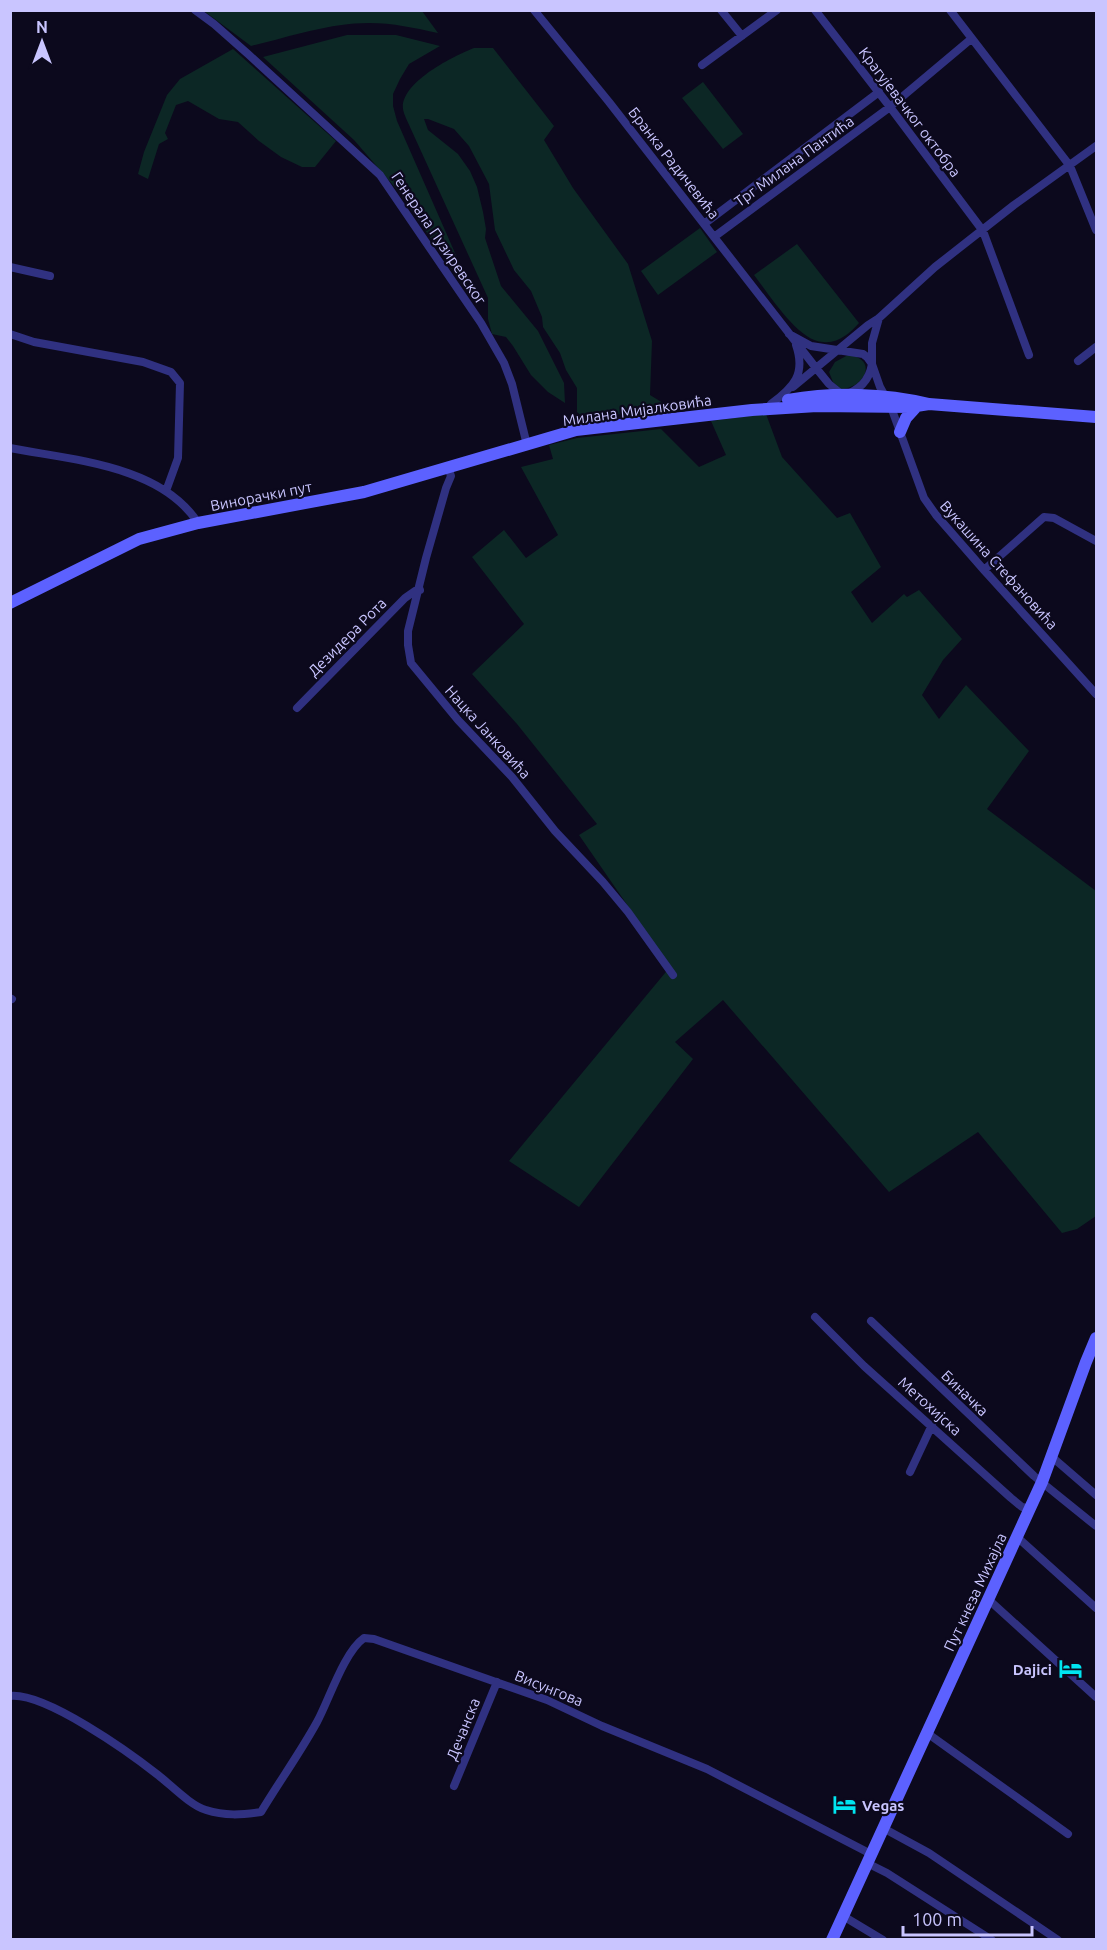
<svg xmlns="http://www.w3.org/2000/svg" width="1107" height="1950" viewBox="0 0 1107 1950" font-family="Ubuntu,sans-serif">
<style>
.green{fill:#0c2725}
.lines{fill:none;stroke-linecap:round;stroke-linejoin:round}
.street{stroke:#303181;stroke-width:8}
.secondary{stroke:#5c61ff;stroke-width:12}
.labels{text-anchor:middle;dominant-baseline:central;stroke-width:4.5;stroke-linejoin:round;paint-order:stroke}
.street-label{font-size:15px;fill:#c9c5ff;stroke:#0c091d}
.poi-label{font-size:15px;font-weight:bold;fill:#c9c5ff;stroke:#0c091d;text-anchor:end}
</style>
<rect width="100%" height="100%" fill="#0c091d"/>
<!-- green -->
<path class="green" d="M 204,11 L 422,11 L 438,33 C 415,28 393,23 369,23 C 329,23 289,37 251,46 Z
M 347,35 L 396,35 L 440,46 L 409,64 L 400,79 L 393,94 L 393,106 L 397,121 L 466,278 L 469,294 L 399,192 L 354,140 L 263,57 Z
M 474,48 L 493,48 L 554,126 L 544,140 L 573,188 L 628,264 L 652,341 L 650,395 L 668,406 L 586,420 L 577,412 L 577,388 L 566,370 L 560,353 L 543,327 L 542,317 L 531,291 L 514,270 L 495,230 L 489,184 L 469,146 L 454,129 L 428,119 L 424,119 L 428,130 L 458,154 L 470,171 L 477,187 L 483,212 L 486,229 L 485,238 L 501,286 L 538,331 L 564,383 L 565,403 L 548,392 L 531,375 L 513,346 L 506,337 L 492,334 L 488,319 L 488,298 L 410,127 C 408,122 404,115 403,109 C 400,83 453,56 474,48 Z
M 233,49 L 336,141 L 315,167 L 302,167 L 281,157 L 259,141 L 238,122 L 219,119 L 188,101 L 176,105 L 165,133 L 168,139 L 159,144 L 148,179 L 138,174 L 144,152 L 167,95 L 180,79 Z
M 703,82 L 743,134 L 723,149 L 682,98 Z
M 700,228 L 717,252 L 658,295 L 641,271 Z
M 797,244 L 859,323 C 850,333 838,344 823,342 C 798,341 769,294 754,275 Z
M 848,355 C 878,358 866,388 841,389 L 833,382 L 829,372 L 835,362 Z
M 766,414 L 782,457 L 837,518 L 850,513 L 881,567 L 851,592 L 872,623 L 904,594 L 907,597 L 919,590 L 962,639 L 943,660 L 922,695 L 939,719 L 966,685 L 1029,751 L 987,809 L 1096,891 L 1096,1216 L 1077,1229 L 1062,1233 L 978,1132 L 889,1192 L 723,1000 L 675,1042 L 693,1059 L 579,1207 L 509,1161 L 670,967 L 579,835 L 597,824 L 517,724 L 472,674 L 524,624 L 472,557 L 504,530 L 526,558 L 558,535 L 521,467 L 553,459 L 549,445 L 577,438 L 661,429 L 699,467 L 726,455 L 711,421 Z"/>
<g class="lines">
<!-- street -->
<path class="street" d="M 195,10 L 214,24 L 248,54 L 380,175 L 481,323 L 504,363 L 512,384 L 527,445
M 534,10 L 609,102 L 816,368 L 829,384 L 844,396 C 859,389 869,382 872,364 L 867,357 L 863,354 L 811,346 L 789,334
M 721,10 L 742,36
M 815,10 L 890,107 L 983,231 L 1029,355
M 950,10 L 1070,166 L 1096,230
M 702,65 L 777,10
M 704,224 L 879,92
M 714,237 L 890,107 L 971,39
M 10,267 L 50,276
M 879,318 L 872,343 L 872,364 L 880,387 L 891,407 L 924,498 L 936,515 L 984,570 L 1096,694
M 10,334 L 34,342 L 143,362 L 171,372 L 180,383 L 178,458 L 166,491
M 1078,361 L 1096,347
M 793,387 L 868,325 L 879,318 L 935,267 L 1014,205 L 1096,146
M 771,404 C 794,387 806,374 796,345
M 10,448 C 72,460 161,465 198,523
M 448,467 L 451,476 L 446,488 L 426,558 L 408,631 L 408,645 L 411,663 L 458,720 L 512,777 L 555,831 L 603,882 L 628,912 L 673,975
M 984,570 L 1044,517 L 1054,518 L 1096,541
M 297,708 L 405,598 L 415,591 L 420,590
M 10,998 L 12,999
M 815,1317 L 864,1366 L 1011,1498 L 1022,1507 L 1030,1509
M 871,1321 L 1034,1476 L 1096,1526
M 1052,1457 L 1096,1495
M 910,1472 L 932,1425
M 1017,1537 L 1096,1608
M 989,1600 L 1096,1697
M 10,1696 C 45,1692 130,1753 158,1775 C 171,1785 191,1806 206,1810 C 225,1816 241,1815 261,1812 C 279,1782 300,1753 317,1722 C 329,1700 344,1652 364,1638 L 374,1639 L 547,1700 L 602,1726 L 707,1769 L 871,1854
M 927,1733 L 1068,1834
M 454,1786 L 497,1682
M 883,1828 L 929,1853 L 1058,1940
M 867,1863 L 887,1873 L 992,1940
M 843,1916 L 883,1940"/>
<!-- secondary -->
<path class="secondary" d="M 788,400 C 833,392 884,393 929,404 L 1096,417
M 900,432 L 906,418 L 916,407
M 10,603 L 139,539 L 198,523 L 364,492 L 576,430 L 752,410 L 817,406 L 910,407 L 929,404
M 832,1940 L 1042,1482 L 1086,1362 L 1096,1338"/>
</g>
<!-- icons -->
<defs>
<symbol id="hotel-bare" viewBox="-9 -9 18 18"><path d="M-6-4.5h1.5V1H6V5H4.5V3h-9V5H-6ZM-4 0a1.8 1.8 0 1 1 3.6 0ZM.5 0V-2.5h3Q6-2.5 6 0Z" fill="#00e5f0" stroke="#0c091d" stroke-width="2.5" paint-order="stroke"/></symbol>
</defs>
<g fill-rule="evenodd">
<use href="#hotel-bare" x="1054" y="1652" width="33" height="33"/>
<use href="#hotel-bare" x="828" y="1788" width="33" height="33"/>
</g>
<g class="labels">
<!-- street labels -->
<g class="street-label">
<text transform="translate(910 112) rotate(53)">Крагујевачког октобра</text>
<text transform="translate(794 161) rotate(-36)">Трг Милана Пантића</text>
<text transform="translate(674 163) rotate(52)">Бранка Радичевића</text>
<text transform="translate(439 238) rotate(56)">Генерала Пузиревског</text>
<text transform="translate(637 410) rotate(-8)">Милана Мијалковића</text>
<text transform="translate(261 496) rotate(-11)">Винорачки пут</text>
<text transform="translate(999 565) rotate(48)">Вукашина Стефановића</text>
<text transform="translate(347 637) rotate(-45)">Дезидера Рота</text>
<text transform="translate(488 732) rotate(48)">Нацка Јанковића</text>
<text transform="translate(965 1393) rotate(44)">Биначка</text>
<text transform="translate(930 1406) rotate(42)">Метохијска</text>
<text transform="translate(975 1592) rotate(-65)">Пут кнеза Михајла</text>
<text transform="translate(549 1688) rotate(22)">Висунгова</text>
<text transform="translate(463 1729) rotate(-68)">Дечанска</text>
</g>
<!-- poi labels -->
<g class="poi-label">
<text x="1052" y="1669">Dajici</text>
<text x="862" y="1805" text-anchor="start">Vegas</text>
</g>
</g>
<!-- border -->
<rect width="1107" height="1950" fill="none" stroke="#c9c5ff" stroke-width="24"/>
<!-- north arrow -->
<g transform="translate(42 42)" stroke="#0c091d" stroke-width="4.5" paint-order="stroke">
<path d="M0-4.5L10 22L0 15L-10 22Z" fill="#c9c5ff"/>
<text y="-9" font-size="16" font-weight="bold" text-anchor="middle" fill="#c9c5ff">N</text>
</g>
<!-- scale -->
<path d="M903 1926v9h129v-9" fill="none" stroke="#c9c5ff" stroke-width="3"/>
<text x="912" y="1926" font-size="18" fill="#c9c5ff" stroke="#0c091d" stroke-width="4.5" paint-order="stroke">100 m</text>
</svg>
